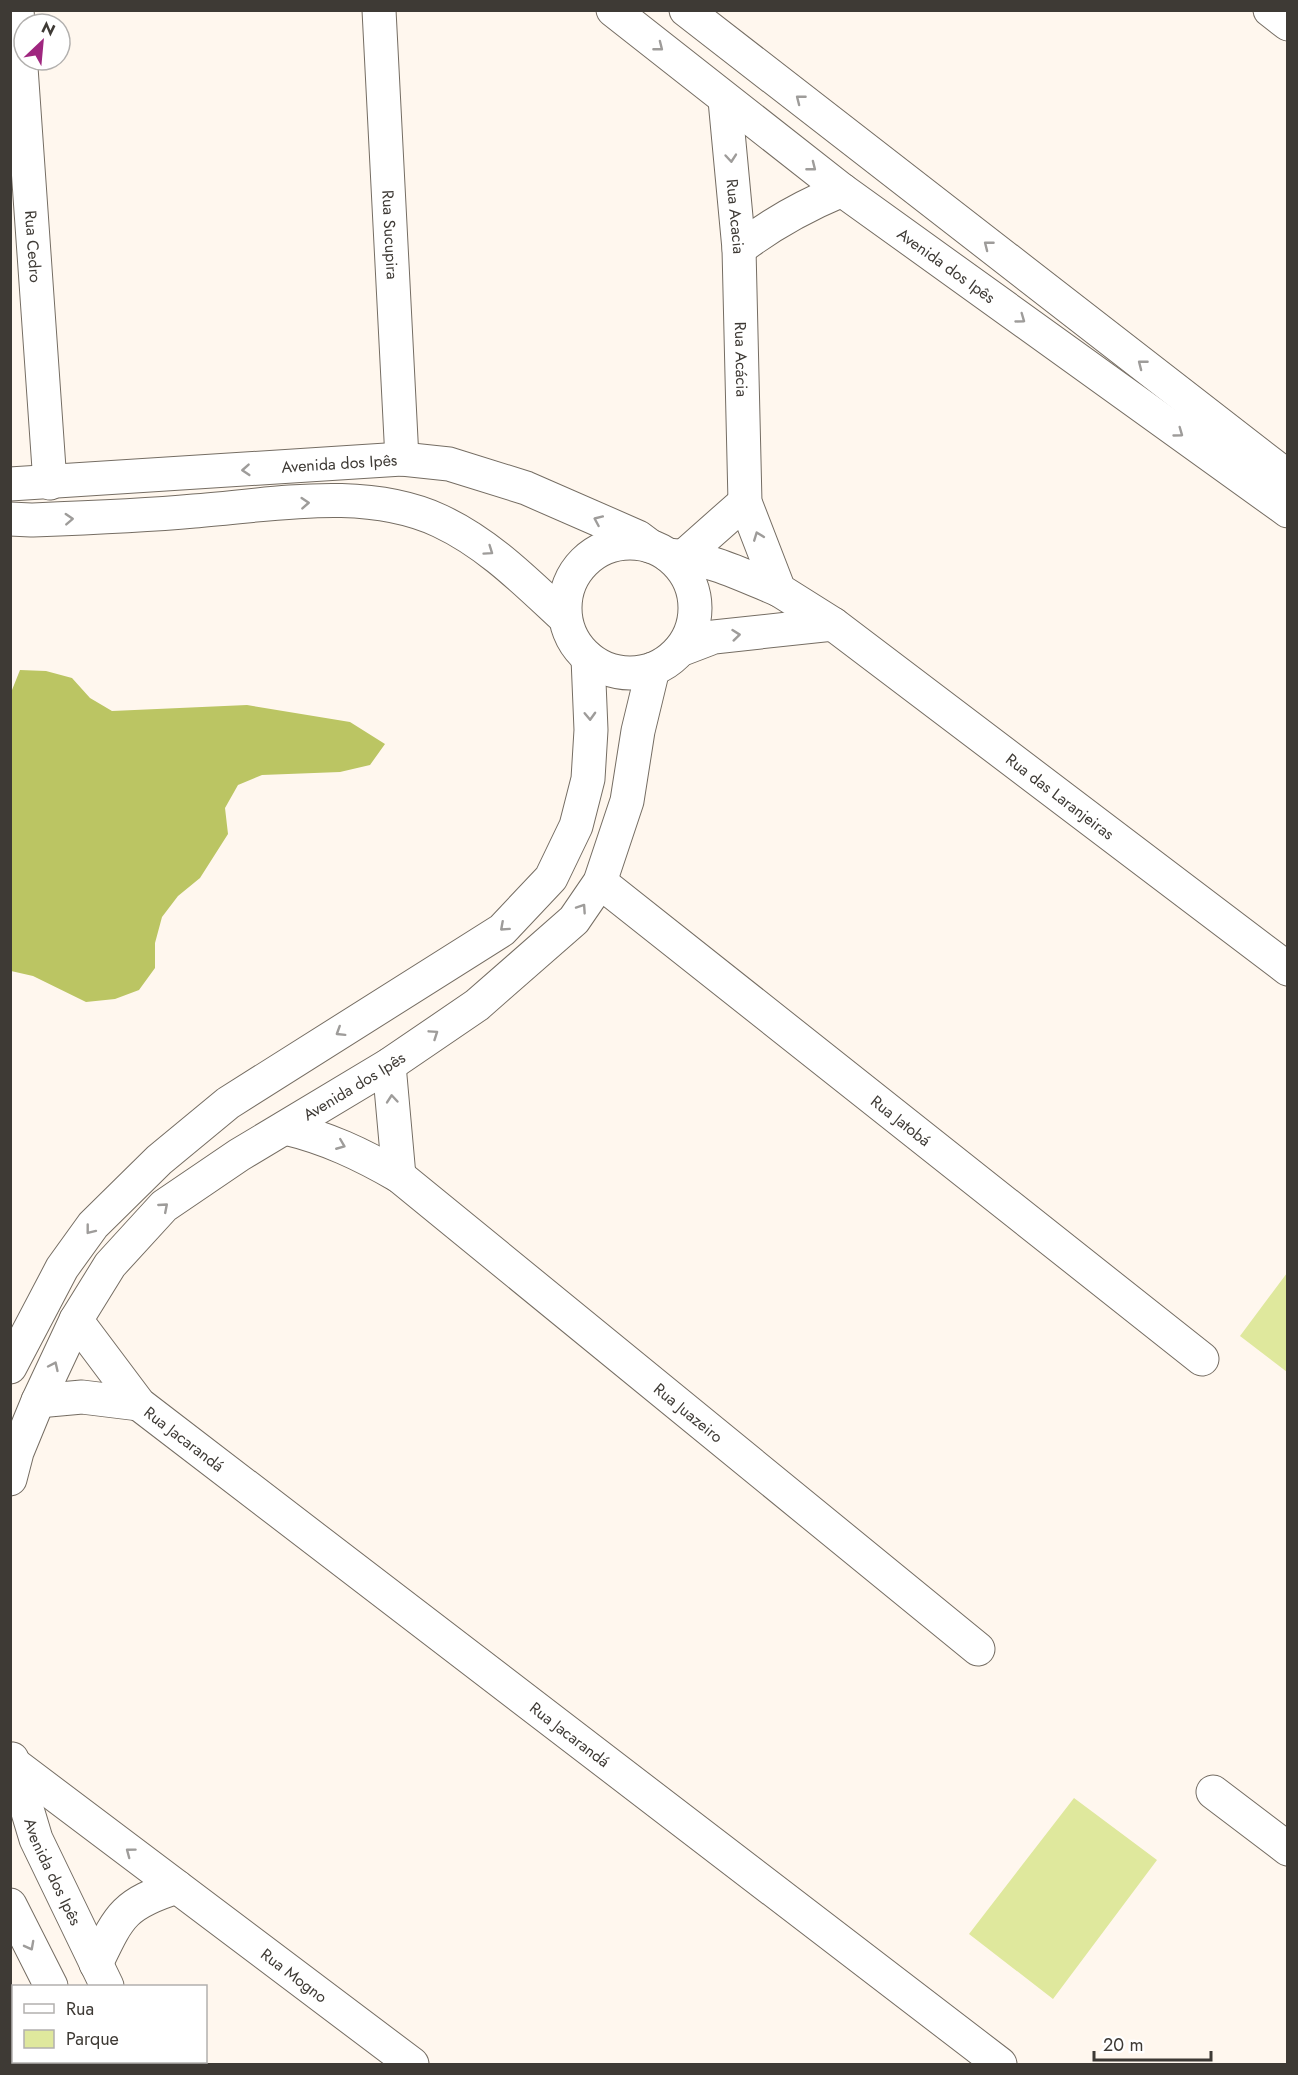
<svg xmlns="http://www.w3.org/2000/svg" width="1298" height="2075" viewBox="0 0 1298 2075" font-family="Jost,sans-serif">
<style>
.green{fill:#dfe89d}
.forest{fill:#bbc563}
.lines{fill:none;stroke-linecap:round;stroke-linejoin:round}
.minor-casing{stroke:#756d63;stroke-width:35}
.minor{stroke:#fff;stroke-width:33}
.oneway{stroke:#9e9c9a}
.labels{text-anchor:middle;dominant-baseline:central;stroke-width:4.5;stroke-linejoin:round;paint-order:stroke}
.street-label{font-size:16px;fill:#3e3a35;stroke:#fff}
</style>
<rect width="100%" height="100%" fill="#fff7ee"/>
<!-- green -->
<path class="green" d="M 1287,1273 L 1287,1372 L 1240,1336 Z
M 1074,1798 L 1157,1860 L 1053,1999 L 969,1934 Z"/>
<!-- forest -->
<path class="forest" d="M 20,670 L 46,671 L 72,678 L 90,698 L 112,711 L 247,705 L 350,722 L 385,744 L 370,765 L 340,772 L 262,775 L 238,785 L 225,808 L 228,834 L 200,878 L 178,896 L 162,917 L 155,943 L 155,968 L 139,990 L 115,999 L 86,1002 L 33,976 L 11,971 L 10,695 Z"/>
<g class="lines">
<defs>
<g id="minor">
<path id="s1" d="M 17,10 L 50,483"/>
<path id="s2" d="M 379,10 L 402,459"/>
<path id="s3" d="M 613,10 L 842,190 L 1288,511"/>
<path d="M 686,10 L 1288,477"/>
<path d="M 1270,10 L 1288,24"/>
<path id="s4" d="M 725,100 L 739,249 L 745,502 L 779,590 L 833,624 L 1288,969"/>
<path d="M 739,249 C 772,223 804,206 842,190"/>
<path id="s5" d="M 10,484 L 402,459 L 449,464 L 526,488 L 638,537 L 650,546"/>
<path d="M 10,519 L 31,520 C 85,518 140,516 194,511 C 273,505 365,486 440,521 C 489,544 526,582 565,618"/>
<circle cx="630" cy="608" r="65"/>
<path d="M 668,555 C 707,557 743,575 779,590"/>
<path d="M 684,556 L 745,502"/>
<path d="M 680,650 L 714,637 L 833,624"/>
<path id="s6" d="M 600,882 L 1202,1359"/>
<path d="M 389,1065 L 399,1176"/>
<path id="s7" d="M 285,1128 C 327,1138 361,1154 399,1176 L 978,1649"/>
<path id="s8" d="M 76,1320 L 139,1404 L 1000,2064"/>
<path d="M 10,1367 L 62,1268 L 93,1225 L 159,1160 L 228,1103 L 502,930 L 551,878 L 576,826 L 588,779 L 591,730 L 588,658"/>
<path d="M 38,1401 L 82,1397 L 139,1404"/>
<path id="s9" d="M 10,1479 L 17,1452 L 38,1401 L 76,1320 L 110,1265 L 164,1206 L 239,1155 L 389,1065 L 477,1005 L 574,920 L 600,882 L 627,801 L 638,731 L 653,669"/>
<path id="s10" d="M 12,1759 L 36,1839 L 107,1986"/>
<path id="s11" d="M 14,1764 L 412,2064"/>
<path d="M 1213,1792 L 1288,1849"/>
<path d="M 10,1905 L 51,1986"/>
<path d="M 96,1964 C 119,1916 123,1904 177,1887"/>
<path d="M 90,2062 L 91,2064"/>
<path d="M 144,2062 L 145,2064"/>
</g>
</defs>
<!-- minor casing -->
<use href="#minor" class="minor-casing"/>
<!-- minor -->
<use href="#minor" class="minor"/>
</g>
<!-- one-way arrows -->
<defs><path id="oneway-chevron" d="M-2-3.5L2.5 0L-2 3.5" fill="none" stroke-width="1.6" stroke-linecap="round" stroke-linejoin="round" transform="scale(1.5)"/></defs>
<g class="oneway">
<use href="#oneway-chevron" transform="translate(659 47) rotate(38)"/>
<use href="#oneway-chevron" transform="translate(800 99) rotate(-142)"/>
<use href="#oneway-chevron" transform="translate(731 158) rotate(85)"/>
<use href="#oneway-chevron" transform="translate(812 167) rotate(38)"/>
<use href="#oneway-chevron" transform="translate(988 245) rotate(-142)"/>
<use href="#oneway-chevron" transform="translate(1021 319) rotate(36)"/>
<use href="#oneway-chevron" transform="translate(1142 364) rotate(-142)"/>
<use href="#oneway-chevron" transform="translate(1179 433) rotate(36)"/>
<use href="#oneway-chevron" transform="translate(246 470) rotate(176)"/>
<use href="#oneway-chevron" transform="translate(305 503) rotate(-4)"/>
<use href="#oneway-chevron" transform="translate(69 519) rotate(-3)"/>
<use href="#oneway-chevron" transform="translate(598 520) rotate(-156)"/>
<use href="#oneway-chevron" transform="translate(758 536) rotate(-111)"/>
<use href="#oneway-chevron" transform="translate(489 551) rotate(35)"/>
<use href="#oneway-chevron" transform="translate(736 635) rotate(-6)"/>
<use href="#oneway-chevron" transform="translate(590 716) rotate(88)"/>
<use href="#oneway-chevron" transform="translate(582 908) rotate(-56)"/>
<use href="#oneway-chevron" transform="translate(504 927) rotate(138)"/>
<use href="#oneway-chevron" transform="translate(340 1032) rotate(148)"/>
<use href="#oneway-chevron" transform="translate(434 1034) rotate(-34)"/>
<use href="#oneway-chevron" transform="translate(392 1099) rotate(-95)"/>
<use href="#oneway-chevron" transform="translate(341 1145) rotate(22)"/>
<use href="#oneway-chevron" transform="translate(164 1207) rotate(-41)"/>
<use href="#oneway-chevron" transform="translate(90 1230) rotate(128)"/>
<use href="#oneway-chevron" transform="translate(54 1366) rotate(-65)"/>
<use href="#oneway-chevron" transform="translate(130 1852) rotate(-143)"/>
<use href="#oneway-chevron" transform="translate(30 1946) rotate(62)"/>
</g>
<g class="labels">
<!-- street labels -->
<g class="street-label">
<text stroke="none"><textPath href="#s4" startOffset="117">Rua Acacia</textPath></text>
<text stroke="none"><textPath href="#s2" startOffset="225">Rua Sucupira</textPath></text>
<text stroke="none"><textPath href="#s1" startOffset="237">Rua Cedro</textPath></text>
<text stroke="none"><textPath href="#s3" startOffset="420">Avenida dos Ipês</textPath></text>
<text stroke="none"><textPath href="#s4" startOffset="260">Rua Acácia</textPath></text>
<text stroke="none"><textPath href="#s5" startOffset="330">Avenida dos Ipês</textPath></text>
<text stroke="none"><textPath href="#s4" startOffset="846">Rua das Laranjeiras</textPath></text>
<text stroke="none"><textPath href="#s9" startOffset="542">Avenida dos Ipês</textPath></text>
<text stroke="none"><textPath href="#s6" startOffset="384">Rua Jatobá</textPath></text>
<text stroke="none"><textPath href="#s7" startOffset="498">Rua Juazeiro</textPath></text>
<text stroke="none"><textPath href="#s8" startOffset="162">Rua Jacarandá</textPath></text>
<text stroke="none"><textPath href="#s8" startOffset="648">Rua Jacarandá</textPath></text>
<text stroke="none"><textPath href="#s10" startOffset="120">Avenida dos Ipês</textPath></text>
<text stroke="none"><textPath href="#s11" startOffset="351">Rua Mogno</textPath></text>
</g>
</g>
<!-- border -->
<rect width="1298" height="2075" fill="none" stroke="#3e3a35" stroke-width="24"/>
<!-- legend -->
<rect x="12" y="1985" width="195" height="78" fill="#ffffff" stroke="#b2b0ae" stroke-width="1.5"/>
<rect x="24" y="2004" width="30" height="9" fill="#ffffff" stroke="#b2b0ae" stroke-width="1.5"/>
<text x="66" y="2015" font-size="18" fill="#3e3a35">Rua</text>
<rect x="24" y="2030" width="30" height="18" fill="#dfe89d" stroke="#b2b0ae" stroke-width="1.5"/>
<text x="66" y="2045" font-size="18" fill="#3e3a35">Parque</text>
<!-- north arrow -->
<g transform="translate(42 42) rotate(26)"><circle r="28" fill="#ffffff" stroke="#b2b0ae" stroke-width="1.5"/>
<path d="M0-4.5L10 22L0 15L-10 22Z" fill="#9f267f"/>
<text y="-9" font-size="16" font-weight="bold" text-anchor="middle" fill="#3e3a35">N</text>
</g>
<!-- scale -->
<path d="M1094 2051v9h117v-9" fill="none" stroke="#3e3a35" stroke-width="3"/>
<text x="1103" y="2051" font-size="18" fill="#3e3a35" stroke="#ffffff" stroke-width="4.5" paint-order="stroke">20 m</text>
</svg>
